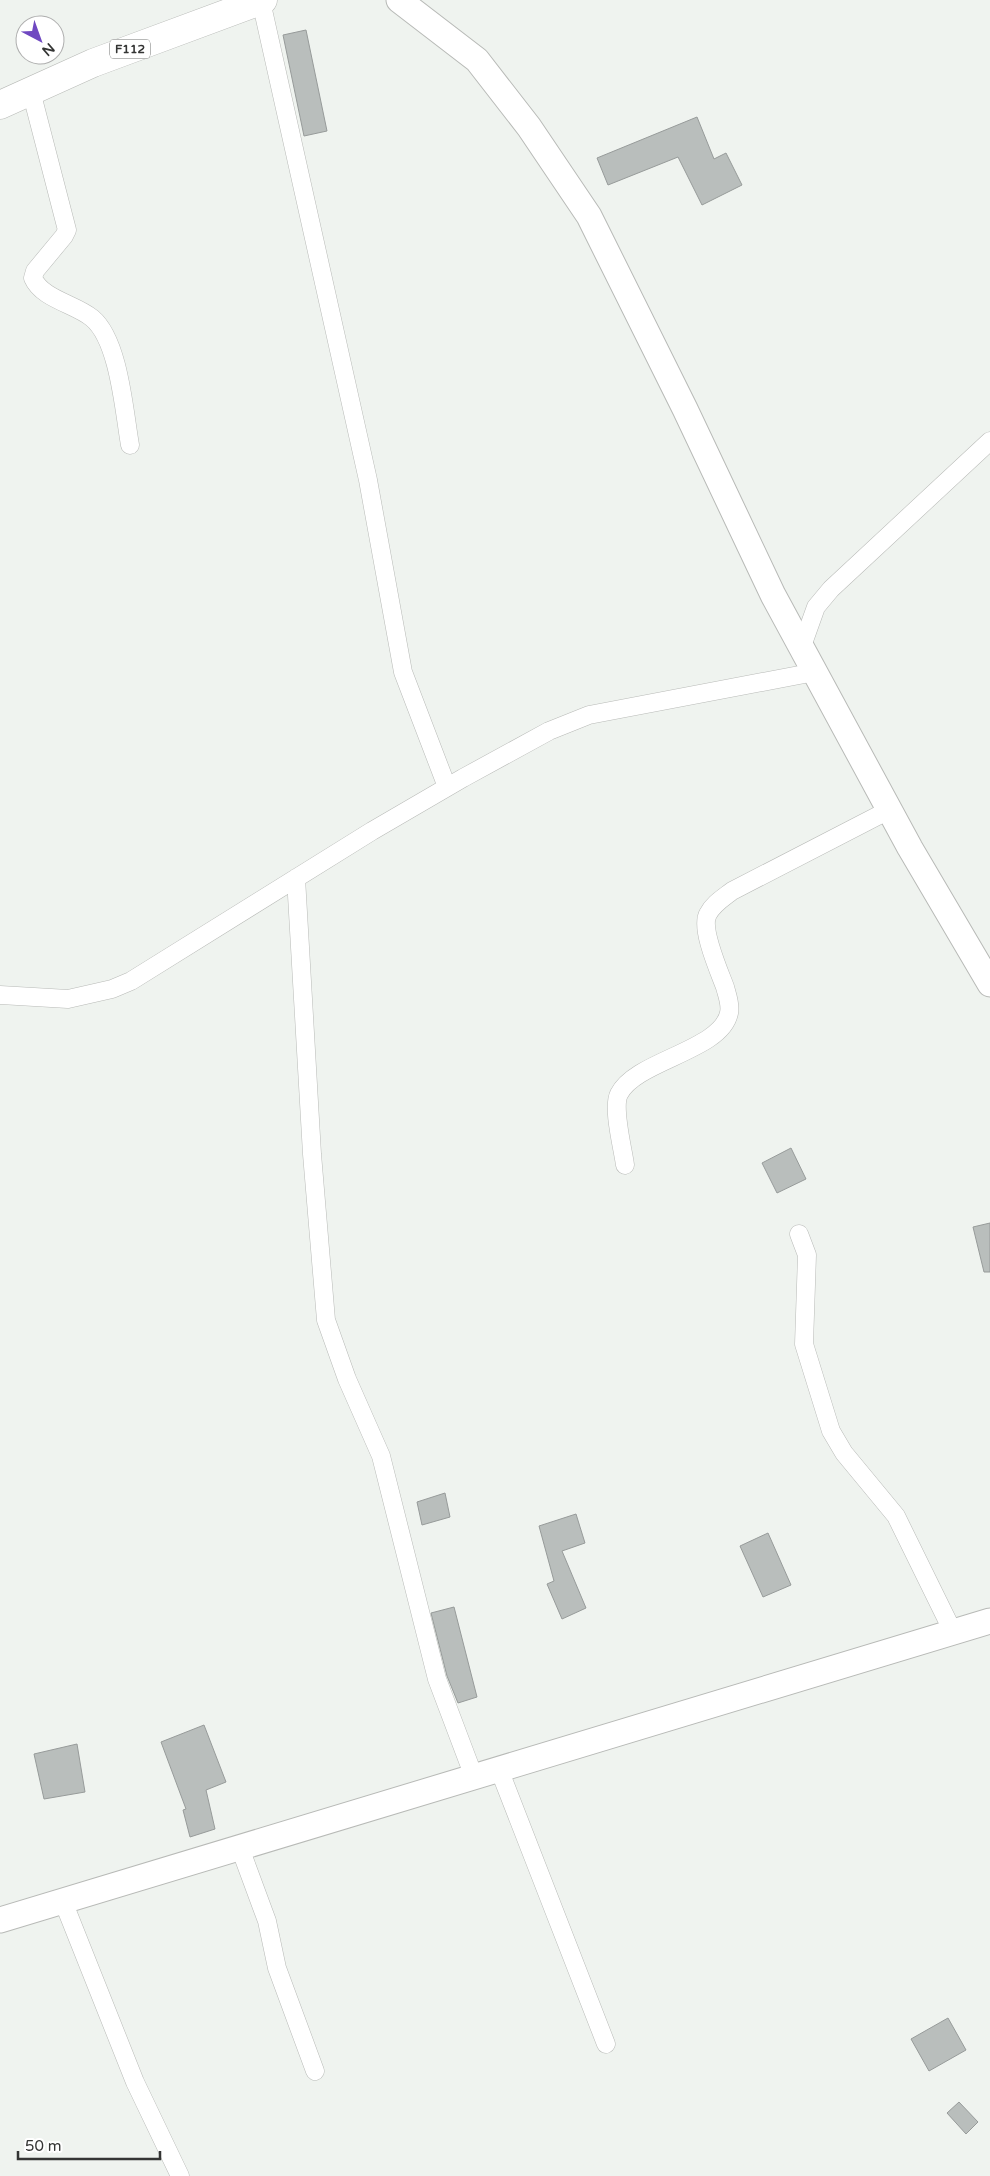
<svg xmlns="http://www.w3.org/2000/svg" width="990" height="2176" viewBox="0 0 990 2176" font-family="'Varela Round',sans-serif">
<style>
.building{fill:#b9bebc;stroke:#979b9a}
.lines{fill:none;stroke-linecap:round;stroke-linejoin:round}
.street-casing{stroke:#b8bab7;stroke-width:19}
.secondary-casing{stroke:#b8bab7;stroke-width:27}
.primary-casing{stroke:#b8bab7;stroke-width:29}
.street{stroke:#fff;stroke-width:18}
.secondary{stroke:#fff;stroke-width:25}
.primary{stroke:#fff;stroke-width:28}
.labels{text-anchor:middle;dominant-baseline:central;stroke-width:4.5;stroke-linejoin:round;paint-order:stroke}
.shield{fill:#fff;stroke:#717271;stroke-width:1}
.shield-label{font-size:12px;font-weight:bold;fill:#343534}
</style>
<rect width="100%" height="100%" fill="#eff3ef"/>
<!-- building -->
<path class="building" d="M 306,30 L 327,131 L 304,136 L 283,35 Z
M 697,117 L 714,159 L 726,153 L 742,185 L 702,205 L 678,157 L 608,185 L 597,158 Z
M 791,1148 L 806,1179 L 777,1193 L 762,1163 Z
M 990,1223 L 990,1272 L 984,1272 L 973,1227 Z
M 445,1493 L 450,1517 L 422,1525 L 417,1502 Z
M 576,1514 L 585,1543 L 562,1551 L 586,1608 L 562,1619 L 547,1584 L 554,1581 L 539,1526 Z
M 768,1533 L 791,1585 L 763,1597 L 740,1546 Z
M 454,1607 L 477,1697 L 458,1703 L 447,1676 L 431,1613 Z
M 204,1725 L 226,1782 L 206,1790 L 215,1829 L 190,1837 L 183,1810 L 186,1809 L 161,1742 Z
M 77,1744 L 85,1792 L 44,1799 L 34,1754 Z
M 948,2018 L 966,2050 L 929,2071 L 911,2039 Z
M 959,2102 L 978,2122 L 966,2134 L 947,2113 Z"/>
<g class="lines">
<defs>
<path id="street" d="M 261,1 L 368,480 L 403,672 L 447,787
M 31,91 L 67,230 L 64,236 L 35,271 L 33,278 C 42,299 75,304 92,318 C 119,340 124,411 130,445
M 801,649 L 816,607 L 831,589 L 990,441
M 296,878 L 312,1154 L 326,1320 L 347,1379 L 381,1456 L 437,1679 L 474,1777
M 0,995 L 68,999 L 112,989 L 131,981 L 372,831 L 463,778 L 549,731 L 589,715 L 815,672
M 625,1165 C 623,1149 612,1108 619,1094 C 636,1060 721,1051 729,1013 C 731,1004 727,995 725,987 C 719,971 700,928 708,914 C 713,904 723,898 732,891 L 889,810
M 799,1234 L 807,1255 L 804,1344 L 831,1431 L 844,1453 L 896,1516 L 953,1632
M 499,1769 L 606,2044
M 240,1848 L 267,1921 L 277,1968 L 315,2071
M 63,1901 L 135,2082 L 180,2176"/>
<path id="secondary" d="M 399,0 L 477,60 L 529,127 L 589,216 L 685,409 L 773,595 L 910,848 L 990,984
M 0,1920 L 990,1621"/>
<path id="primary" d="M 0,105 L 93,63 L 263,0"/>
</defs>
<!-- street casing -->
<use href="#street" class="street-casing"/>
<!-- secondary casing -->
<use href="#secondary" class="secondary-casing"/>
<!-- primary casing -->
<use href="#primary" class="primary-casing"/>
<!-- street -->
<use href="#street" class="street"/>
<!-- secondary -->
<use href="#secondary" class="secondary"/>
<!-- primary -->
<use href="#primary" class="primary"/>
</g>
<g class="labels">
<!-- shield labels -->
<rect class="shield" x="110" y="39.5" width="40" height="19" rx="4"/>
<g class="shield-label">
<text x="130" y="49">F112</text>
</g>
</g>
<!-- north arrow -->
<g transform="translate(40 40) rotate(139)"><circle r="24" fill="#ffffff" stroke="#aeaeae"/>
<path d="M0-4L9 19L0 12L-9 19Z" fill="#6f48c1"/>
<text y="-8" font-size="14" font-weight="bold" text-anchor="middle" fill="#343534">N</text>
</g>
<!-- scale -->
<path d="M18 2151v8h142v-8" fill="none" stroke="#343534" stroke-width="2.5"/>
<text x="25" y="2151" font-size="15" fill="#343534" stroke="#ffffff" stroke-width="4" paint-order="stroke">50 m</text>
</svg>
